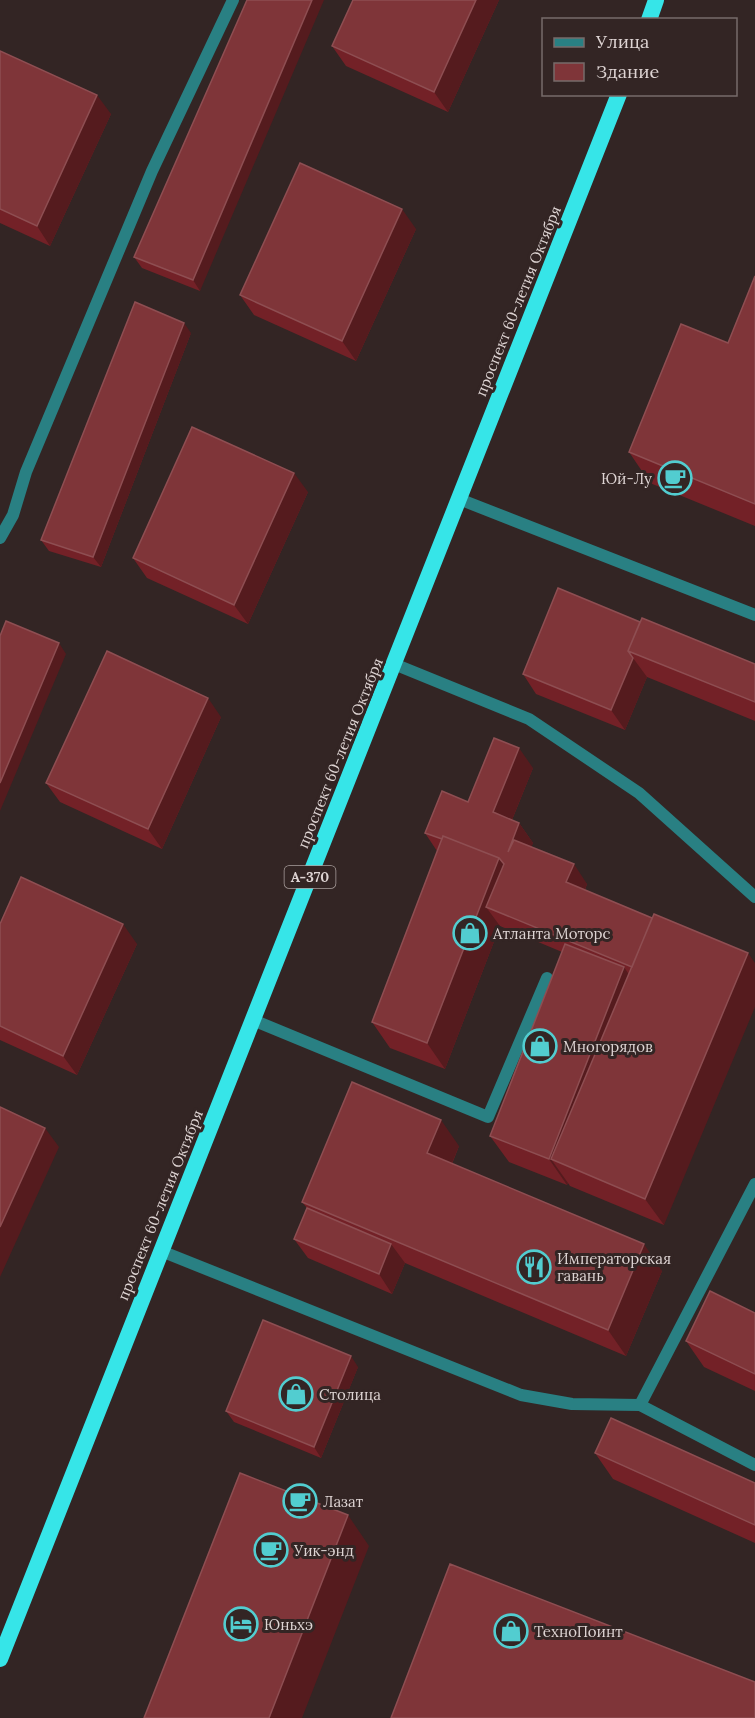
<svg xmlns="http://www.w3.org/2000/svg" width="755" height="1718" viewBox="0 0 755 1718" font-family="Lora,serif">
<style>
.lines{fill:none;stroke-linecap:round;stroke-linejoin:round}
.service{stroke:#298083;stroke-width:12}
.minor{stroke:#298083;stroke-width:12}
.trunk{stroke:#36e5e8;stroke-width:16}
.wall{fill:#732127}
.shaded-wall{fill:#551b1e}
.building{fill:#7f3539;stroke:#8e4e52;stroke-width:1.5}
.labels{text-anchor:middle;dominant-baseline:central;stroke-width:6;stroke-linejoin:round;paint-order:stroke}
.shield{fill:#332524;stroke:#aba09e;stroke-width:1.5}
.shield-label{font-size:14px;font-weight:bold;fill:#ded4d3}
.street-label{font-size:15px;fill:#ded4d3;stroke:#332524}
.poi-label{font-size:15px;fill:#ded4d3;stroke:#332524;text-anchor:start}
</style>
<rect width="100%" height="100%" fill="#332524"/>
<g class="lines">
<!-- service -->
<path class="service" d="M 459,499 L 755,615
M 0,538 L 13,515 L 26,472 L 152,171 L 233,0
M 253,1020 L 488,1117 L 547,978
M 640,1405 L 755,1465"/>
<!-- minor -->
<path class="minor" d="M 394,664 L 529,719 L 639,793 L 755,897
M 161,1251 L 521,1395 L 572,1404 L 640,1405 L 755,1184"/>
<!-- trunk -->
<path class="trunk" d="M 649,20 L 656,0
M 0,1659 L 619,94"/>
</g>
<!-- wall -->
<path class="wall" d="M 247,0 L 200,291 L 142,268 L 134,257 Z
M 353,0 L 499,0 L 448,112 L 346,66 L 332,46 Z
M 0,51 L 111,114 L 50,246 L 0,223 Z
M 416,229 L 356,361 L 254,315 L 240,295 Z
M 755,276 L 755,526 L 650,483 L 629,452 L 728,343 Z
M 191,333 L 101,567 L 49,551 L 41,540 Z
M 308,492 L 248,624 L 147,578 L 133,558 Z
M 640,622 L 755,664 L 755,721 L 647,677 L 625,730 L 536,694 L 523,674 Z
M 221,717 L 162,849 L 60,802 L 46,783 Z
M 533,768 L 512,820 L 519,823 L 533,843 L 531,847 L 587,884 L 585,890 L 652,918 L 664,1225 L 570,1186 L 568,1183 L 567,1185 L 509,1162 L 490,1136 L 562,952 L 500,926 L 445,1069 L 390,1048 L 372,1022 L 437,851 L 425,833 L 468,802 Z
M 0,924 L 137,944 L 77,1075 L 0,1040 Z
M 459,1146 L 452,1164 L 662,1271 L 626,1356 L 405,1263 L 392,1294 L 308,1258 L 294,1239 L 307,1208 L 302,1202 Z
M 755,1313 L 755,1391 L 704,1367 L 686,1341 Z
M 358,1367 L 321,1458 L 234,1422 L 226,1411 Z
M 595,1453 L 755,1483 L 755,1543 L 613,1479 Z"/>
<!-- shaded-wall -->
<path class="shaded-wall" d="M 312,0 L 324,0 L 200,291 L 193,280 Z
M 476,0 L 499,0 L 448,112 L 434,92 Z
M 97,95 L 111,114 L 50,246 L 37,226 Z
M 402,209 L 416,229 L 356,361 L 342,341 Z
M 184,323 L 191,333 L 101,567 L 93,557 Z
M 294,473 L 308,492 L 248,624 L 234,605 Z
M 59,643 L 66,654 L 0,811 L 0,783 Z
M 633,658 L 647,677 L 625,730 L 611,710 Z
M 208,698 L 221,717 L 162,849 L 148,829 Z
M 519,748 L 533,768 L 507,832 L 493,812 Z
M 519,823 L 533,843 L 521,872 L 508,852 Z
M 499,858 L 517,884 L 486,907 L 500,926 L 445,1069 L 427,1043 Z
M 574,864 L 587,884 L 580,902 L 566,882 Z
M 123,924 L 137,944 L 77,1075 L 63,1056 Z
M 748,953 L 755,963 L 755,1007 L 664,1225 L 645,1199 Z
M 624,967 L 642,994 L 551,1159 L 568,1183 L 567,1185 L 549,1159 Z
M 441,1120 L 459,1146 L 445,1180 L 427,1153 Z
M 45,1128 L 59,1147 L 0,1277 L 0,1227 Z
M 391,1244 L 405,1263 L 392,1294 L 379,1274 Z
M 644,1244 L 662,1271 L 626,1356 L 608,1330 Z
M 351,1356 L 358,1367 L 321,1458 L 314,1447 Z
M 348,1515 L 369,1546 L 302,1718 L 269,1718 Z"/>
<!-- building -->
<path class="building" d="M 247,0 L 312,0 L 193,280 L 134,257 Z
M 353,0 L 476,0 L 434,92 L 332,46 Z
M 0,51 L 97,95 L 37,226 L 0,209 Z
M 300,163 L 402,209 L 342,341 L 240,295 Z
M 755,276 L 755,504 L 629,452 L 681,324 L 728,343 Z
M 135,302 L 184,323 L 93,557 L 41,540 Z
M 192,427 L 294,473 L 234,605 L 133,558 Z
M 558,588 L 640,622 L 628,651 L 633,658 L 611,710 L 523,674 Z
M 642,618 L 755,664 L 755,702 L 628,651 Z
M 6,621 L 59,643 L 0,783 L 0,636 Z
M 107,651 L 208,698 L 148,829 L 46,783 Z
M 494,738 L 519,748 L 493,812 L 519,823 L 508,852 L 514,840 L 574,864 L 566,882 L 652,918 L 632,967 L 486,907 L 504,864 L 499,858 L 443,836 L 442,839 L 425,833 L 442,791 L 468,802 Z
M 443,836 L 499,858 L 427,1043 L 372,1022 Z
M 21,877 L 123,924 L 63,1056 L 0,1026 L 0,924 Z
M 654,914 L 748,953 L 645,1199 L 551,1159 Z
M 565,944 L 624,967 L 549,1159 L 490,1136 Z
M 352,1082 L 441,1120 L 427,1153 L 644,1244 L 608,1330 L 302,1202 Z
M 0,1107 L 45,1128 L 0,1227 Z
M 307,1208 L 391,1244 L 379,1274 L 294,1239 Z
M 710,1291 L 755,1313 L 755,1374 L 686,1341 Z
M 263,1320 L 351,1356 L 314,1447 L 226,1411 Z
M 611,1418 L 755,1483 L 755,1525 L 595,1453 Z
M 240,1473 L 348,1515 L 269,1718 L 144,1718 Z
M 450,1564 L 755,1682 L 755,1718 L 391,1718 Z"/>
<!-- icons -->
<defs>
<symbol id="cafe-ring" viewBox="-11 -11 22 22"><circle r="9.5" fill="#332524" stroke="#52cdd0" stroke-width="1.5"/><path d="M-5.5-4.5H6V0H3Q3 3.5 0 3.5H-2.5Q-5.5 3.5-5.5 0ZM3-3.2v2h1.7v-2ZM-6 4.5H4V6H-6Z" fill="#52cdd0"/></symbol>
<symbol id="shop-ring" viewBox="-11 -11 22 22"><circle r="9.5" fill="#332524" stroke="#52cdd0" stroke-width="1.5"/><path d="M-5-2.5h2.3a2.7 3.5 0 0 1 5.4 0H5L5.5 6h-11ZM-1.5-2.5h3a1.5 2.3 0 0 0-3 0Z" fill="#52cdd0"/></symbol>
<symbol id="restaurant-ring" viewBox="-11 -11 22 22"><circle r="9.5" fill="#332524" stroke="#52cdd0" stroke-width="1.5"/><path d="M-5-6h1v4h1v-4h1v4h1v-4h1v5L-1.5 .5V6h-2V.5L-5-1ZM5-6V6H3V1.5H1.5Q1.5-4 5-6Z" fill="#52cdd0"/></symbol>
<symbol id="hotel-ring" viewBox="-11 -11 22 22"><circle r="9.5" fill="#332524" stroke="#52cdd0" stroke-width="1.5"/><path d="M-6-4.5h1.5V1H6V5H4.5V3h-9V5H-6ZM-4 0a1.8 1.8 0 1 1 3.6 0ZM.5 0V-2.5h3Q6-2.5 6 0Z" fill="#52cdd0"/></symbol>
</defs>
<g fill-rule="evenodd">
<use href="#cafe-ring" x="656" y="459" width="38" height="38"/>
<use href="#shop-ring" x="451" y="914" width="38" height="38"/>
<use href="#shop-ring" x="521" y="1027" width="38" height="38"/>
<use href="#restaurant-ring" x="515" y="1248" width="38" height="38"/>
<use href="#shop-ring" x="277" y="1375" width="38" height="38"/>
<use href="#cafe-ring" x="281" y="1482" width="38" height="38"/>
<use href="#cafe-ring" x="252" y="1531" width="38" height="38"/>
<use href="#hotel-ring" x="222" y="1605" width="38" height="38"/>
<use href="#shop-ring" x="492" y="1612" width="38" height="38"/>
</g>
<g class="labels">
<!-- shield labels -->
<rect class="shield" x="284.5" y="866" width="51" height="22" rx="4.5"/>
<g class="shield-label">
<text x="310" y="877">А-370</text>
</g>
<!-- street labels -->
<g class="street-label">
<text transform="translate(518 301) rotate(-68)">проспект 60-летия Октября</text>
<text transform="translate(340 753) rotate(-68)">проспект 60-летия Октября</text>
<text transform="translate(160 1205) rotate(-68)">проспект 60-летия Октября</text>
</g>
<!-- poi labels -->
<g class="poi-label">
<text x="652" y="478" text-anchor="end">Юй-Лу</text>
<text x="493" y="933">Атланта Моторс</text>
<text x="563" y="1046">Многорядов</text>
<text x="557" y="1258">Императорская<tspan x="557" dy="17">гавань</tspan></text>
<text x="319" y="1394">Столица</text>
<text x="323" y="1501">Лазат</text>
<text x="294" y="1550">Уик-энд</text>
<text x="264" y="1624">Юньхэ</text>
<text x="534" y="1631">ТехноПоинт</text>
</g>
</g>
<!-- legend -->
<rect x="542" y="18" width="195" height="78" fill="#332524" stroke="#776b6a" stroke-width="1.5"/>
<rect x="554" y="38" width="30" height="9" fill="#298083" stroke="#776b6a" stroke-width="1.5"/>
<text x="596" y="48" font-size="18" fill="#ded4d3">Улица</text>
<rect x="554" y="63" width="30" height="18" fill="#7f3539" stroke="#776b6a" stroke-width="1.5"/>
<text x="596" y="78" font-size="18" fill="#ded4d3">Здание</text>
</svg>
